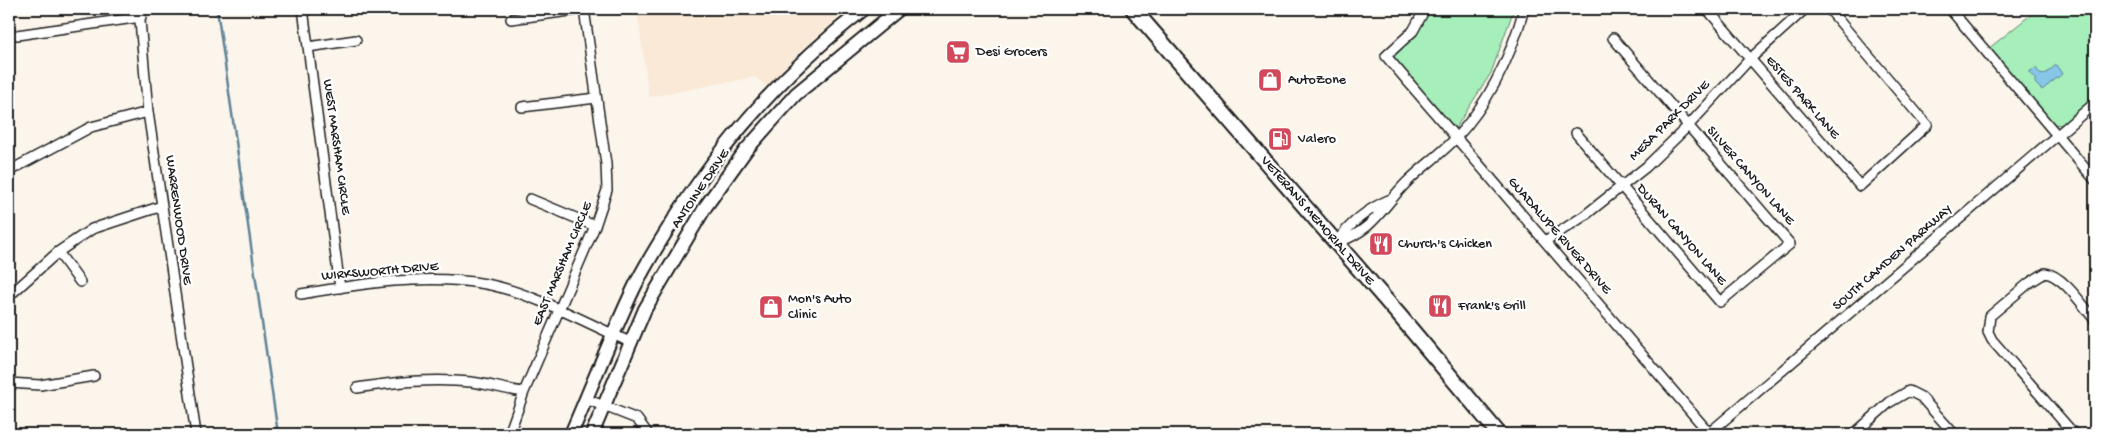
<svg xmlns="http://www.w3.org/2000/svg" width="2104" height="443" viewBox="0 0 2104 443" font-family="'Gochi Hand',sans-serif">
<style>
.built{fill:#f9e9d6}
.green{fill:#a6eeba;stroke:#61856b}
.water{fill:#88c6e8;stroke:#5d8296}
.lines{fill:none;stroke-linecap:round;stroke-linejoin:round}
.stream{stroke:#5d8296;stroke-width:2.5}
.minor-casing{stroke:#1c1c1c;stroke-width:12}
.secondary-casing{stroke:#1c1c1c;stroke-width:16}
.primary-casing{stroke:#1c1c1c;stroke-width:18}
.minor{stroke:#fff;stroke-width:9}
.secondary{stroke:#fff;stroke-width:12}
.primary{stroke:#fff;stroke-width:14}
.labels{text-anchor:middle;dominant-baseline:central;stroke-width:4.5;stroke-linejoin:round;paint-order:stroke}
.poi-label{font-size:14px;fill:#1c1c1c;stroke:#fff;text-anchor:start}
.street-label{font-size:14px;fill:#1c1c1c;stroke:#fff}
</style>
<rect width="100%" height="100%" fill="#fcf5ec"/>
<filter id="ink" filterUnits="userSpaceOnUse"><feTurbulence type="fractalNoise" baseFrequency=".02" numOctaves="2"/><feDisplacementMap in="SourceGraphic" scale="10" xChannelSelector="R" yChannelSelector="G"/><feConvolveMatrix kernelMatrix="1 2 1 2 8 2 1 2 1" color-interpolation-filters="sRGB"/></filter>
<g filter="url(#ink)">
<!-- built -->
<path class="built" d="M 637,9 L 848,9 L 807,44 L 767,86 L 755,77 L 649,97 Z"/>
<!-- green -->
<path class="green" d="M 1431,9 L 1514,9 L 1491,73 L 1455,129 L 1393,56 L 1411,38 Z
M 2038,9 L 2095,9 L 2095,98 L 2065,125 L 2051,124 L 1988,49 Z"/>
<!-- water -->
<path class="water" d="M 2056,65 L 2062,74 L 2042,90 L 2035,83 L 2035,79 L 2029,72 L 2036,68 L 2040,74 L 2044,75 Z"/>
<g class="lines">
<!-- stream -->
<path class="stream" d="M 217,9 L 278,434"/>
<defs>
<path id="minor" d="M 139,9 L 148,112 L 196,434
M 303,9 L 340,288
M 1425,9 L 1413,31 L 1386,56 L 1710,434
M 1707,9 L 1860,186 L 1927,125 L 1829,9
M 1950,9 L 2095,180
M 511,19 L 584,9
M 17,35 L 141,17
M 308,47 L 356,40
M 522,107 L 596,98
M 1576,133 L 1720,302 L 1790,244 L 1613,38
M 9,171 L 91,127 L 148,112
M 530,199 L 595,226
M 1545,241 L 1584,216 L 1646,167 L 1688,126 L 1750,59 L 1805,9
M 1336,243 C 1375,230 1381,208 1407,182 C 1422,167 1440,155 1455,139 C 1489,103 1511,56 1524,9
M 1336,243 C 1350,223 1369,208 1391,199
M 58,252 L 80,282
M 301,294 C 360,284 426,273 486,284 C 533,293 586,323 630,342
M 9,296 L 58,252 L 92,229 L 162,206
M 9,383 L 40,385 L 94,376
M 357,388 C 395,382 432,378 471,382 C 489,384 506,390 524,392
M 586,399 L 637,419 L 648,434
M 509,434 L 524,392 L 595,226 L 607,190 L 606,164 L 584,9
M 1708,434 L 2095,103
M 1854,434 L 1890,402 L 1909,391 L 1921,397 L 1954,434
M 2074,434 L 1992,340 L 1988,332 L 1990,316 L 2029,283 L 2045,273 C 2063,275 2083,306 2095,320"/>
<path id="secondary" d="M 571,434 C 592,386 611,336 634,288 C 647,261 663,237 678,213 C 729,134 790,66 864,9
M 592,434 L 645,309 L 706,206 L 746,150 L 796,94 L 899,9"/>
<path id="primary" d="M 1133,9 L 1399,315 L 1499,434"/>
</defs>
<!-- minor casing -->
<use href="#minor" class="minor-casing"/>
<!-- secondary casing -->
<use href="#secondary" class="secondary-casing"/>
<!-- primary casing -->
<use href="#primary" class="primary-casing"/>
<!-- minor -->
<use href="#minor" class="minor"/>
<!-- secondary -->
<use href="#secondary" class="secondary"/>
<!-- primary -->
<use href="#primary" class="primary"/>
</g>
</g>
<!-- icons -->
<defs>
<symbol id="supermarket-square" viewBox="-11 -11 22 22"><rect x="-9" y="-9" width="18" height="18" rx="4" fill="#d1495b" stroke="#fff"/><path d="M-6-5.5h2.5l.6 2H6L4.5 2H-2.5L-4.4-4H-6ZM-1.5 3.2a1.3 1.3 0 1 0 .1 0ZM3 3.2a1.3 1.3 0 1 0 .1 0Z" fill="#fff"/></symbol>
<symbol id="shop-square" viewBox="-11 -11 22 22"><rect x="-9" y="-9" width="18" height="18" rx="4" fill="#d1495b" stroke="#fff"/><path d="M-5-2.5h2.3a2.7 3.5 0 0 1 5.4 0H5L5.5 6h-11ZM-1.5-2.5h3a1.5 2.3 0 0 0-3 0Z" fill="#fff"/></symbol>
<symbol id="fuel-square" viewBox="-11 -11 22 22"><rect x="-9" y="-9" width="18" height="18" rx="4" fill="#d1495b" stroke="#fff"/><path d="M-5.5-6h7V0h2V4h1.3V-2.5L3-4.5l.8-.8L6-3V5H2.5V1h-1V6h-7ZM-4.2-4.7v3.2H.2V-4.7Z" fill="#fff"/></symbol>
<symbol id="restaurant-square" viewBox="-11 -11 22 22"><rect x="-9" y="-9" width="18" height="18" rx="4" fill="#d1495b" stroke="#fff"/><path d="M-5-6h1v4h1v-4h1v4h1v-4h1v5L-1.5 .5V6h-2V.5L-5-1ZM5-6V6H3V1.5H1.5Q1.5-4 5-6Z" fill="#fff"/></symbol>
</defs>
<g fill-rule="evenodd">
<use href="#supermarket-square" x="944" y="38" width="28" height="28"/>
<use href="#shop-square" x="1256" y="66" width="28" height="28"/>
<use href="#fuel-square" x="1266" y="125" width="28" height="28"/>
<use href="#restaurant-square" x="1367" y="230" width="28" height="28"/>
<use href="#restaurant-square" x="1426" y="292" width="28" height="28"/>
<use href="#shop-square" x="757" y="293" width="28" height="28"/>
</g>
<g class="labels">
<!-- poi labels -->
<g class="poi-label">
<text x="976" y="52">Desi Grocers</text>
<text x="1288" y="80">AutoZone</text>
<text x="1298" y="139">Valero</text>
<text x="1398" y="244">Church's Chicken</text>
<text x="788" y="299">Mon's Auto<tspan x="788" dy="16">Clinic</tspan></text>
<text x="1458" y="306">Frank's Grill</text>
</g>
<!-- street labels -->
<g class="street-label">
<text transform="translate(1802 98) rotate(49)">ESTES PARK LANE</text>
<text transform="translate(1670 121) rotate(-45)">MESA PARK DRIVE</text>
<text transform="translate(336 147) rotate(82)">WEST MARSHAM CIRCLE</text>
<text transform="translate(1750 176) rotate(49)">SILVER CANYON LANE</text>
<text transform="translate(701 189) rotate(-56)">ANTOINE DRIVE</text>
<text transform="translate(178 220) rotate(82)">WARRENWOOD DRIVE</text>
<text transform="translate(1317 221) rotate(49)">VETERANS MEMORIAL DRIVE</text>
<text transform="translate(1681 235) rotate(49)">DURAN CANYON LANE</text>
<text transform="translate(1559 236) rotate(49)">GUADALUPE RIVER DRIVE</text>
<text transform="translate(1893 258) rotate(-41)">SOUTH CAMDEN PARKWAY</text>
<text transform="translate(563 264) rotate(-67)">EAST MARSHAM CIRCLE</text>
<text transform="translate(380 272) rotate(-5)">WIRKSWORTH DRIVE</text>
</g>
</g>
<!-- margin -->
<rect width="2104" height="443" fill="none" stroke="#fff" stroke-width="30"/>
<rect x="15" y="15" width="2074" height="413" fill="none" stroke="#1c1c1c" stroke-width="2" filter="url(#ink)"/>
</svg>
